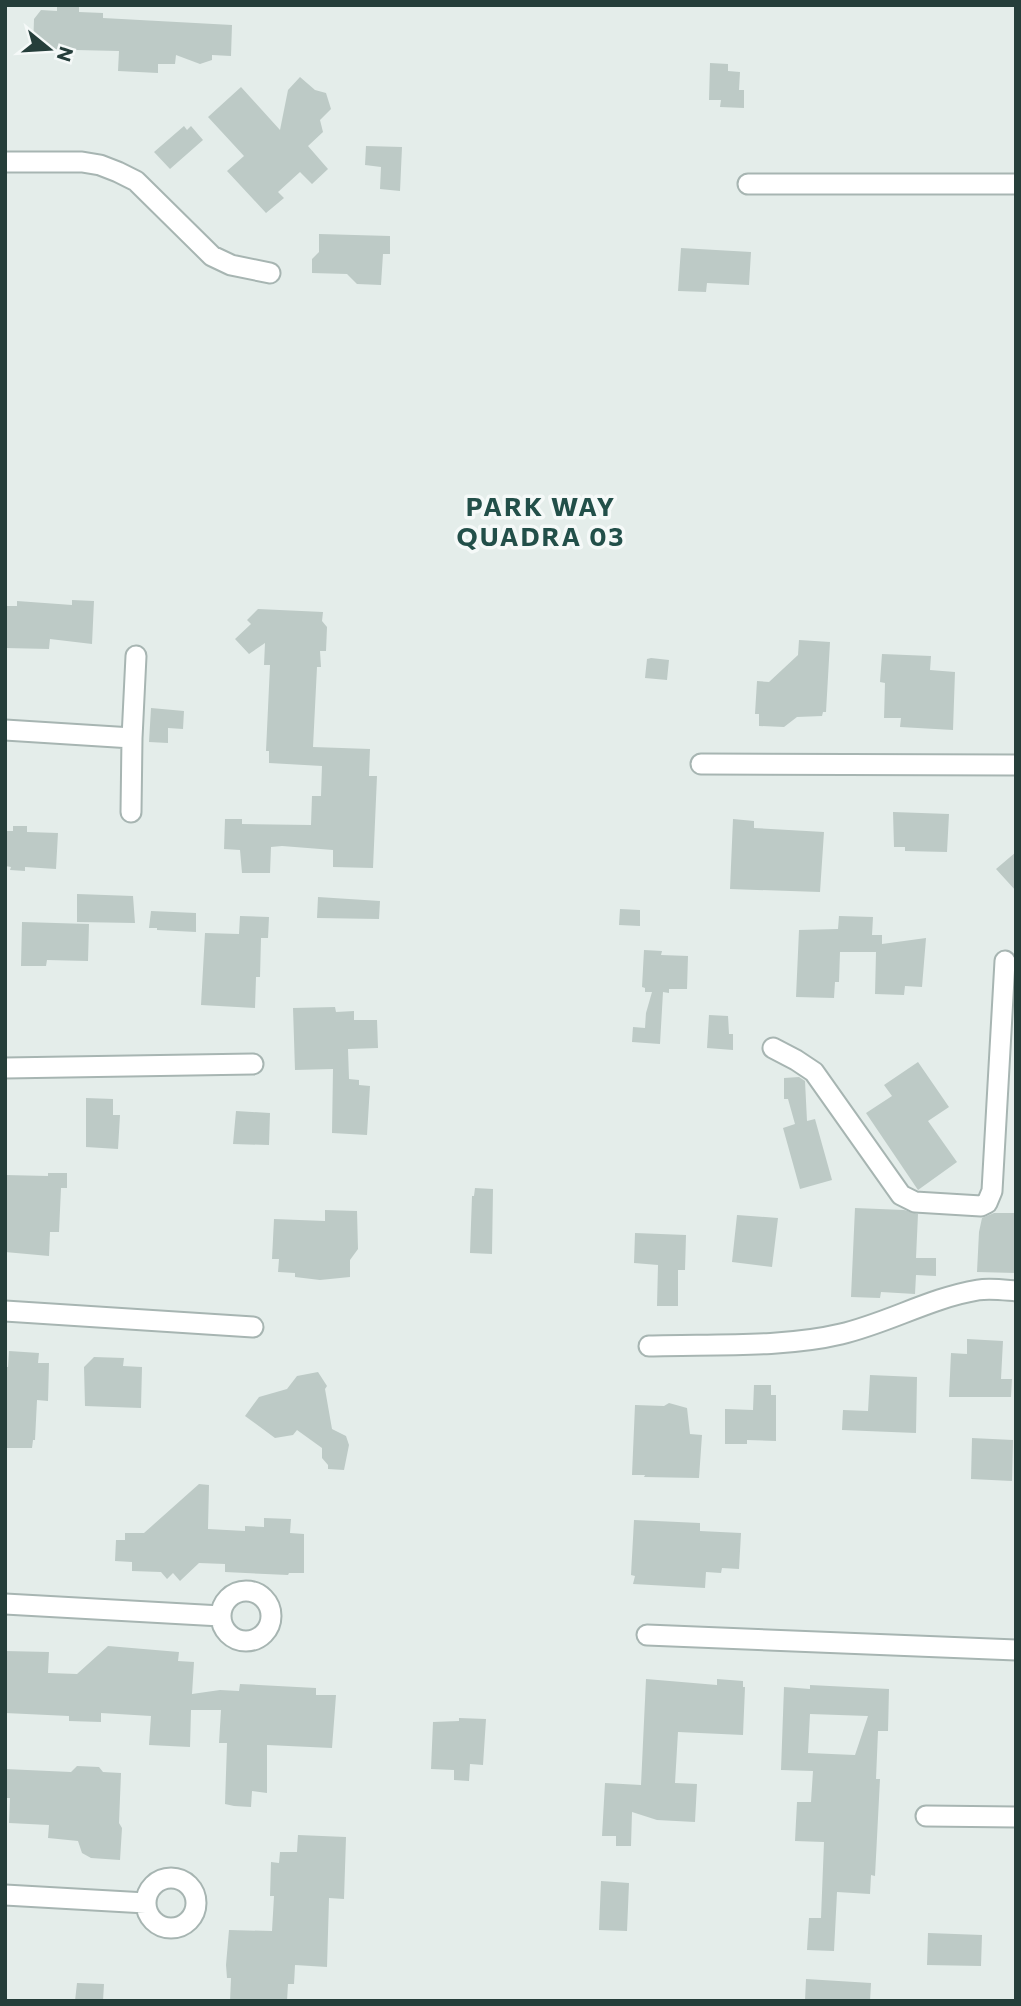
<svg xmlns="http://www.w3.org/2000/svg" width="1021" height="2006" viewBox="0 0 1021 2006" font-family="Commissioner,sans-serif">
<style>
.building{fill:#bdcac6;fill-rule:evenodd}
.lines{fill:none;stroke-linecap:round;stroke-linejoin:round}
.minor-casing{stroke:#a7b5b2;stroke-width:23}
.minor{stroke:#fff;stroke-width:19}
.labels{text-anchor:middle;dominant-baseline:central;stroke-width:7;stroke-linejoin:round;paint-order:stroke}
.district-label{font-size:26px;font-weight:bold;letter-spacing:2px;fill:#224f49;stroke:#f5f9f8}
</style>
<rect width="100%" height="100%" fill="#e4edea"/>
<!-- building -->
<path class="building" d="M 57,5 L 79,6 L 79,12 L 103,13 L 103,18 L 232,25 L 231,56 L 212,55 L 212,60 L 200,64 L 176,55 L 175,64 L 158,64 L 158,73 L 118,71 L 119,51 L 33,49 L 34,19 L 41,10 L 57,11 Z
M 710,63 L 728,64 L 728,71 L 740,72 L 739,90 L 744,90 L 744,108 L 720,107 L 721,100 L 709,100 Z
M 300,77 L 315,90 L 326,93 L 331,109 L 320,120 L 323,132 L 308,146 L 328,169 L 312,184 L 300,172 L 278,192 L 284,198 L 266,213 L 227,171 L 244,156 L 208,117 L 241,87 L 280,130 L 288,90 Z
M 184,126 L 187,130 L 191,126 L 203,140 L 170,169 L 154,152 Z
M 366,146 L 402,147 L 400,191 L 380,189 L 381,167 L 365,165 Z
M 319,234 L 390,236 L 390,254 L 383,254 L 381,285 L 357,284 L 347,274 L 312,273 L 312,259 L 319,252 Z
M 681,248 L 751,252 L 749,285 L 707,283 L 706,292 L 678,291 Z
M 72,600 L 94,601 L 92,644 L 50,639 L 49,649 L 5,648 L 5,606 L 17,606 L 17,601 L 72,605 Z
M 258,609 L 323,612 L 322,621 L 327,627 L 326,651 L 320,651 L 321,667 L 317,667 L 313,747 L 370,749 L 369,776 L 377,776 L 373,868 L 333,867 L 333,850 L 282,846 L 271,847 L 270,873 L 242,873 L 240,850 L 224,849 L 225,819 L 242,819 L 242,824 L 311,825 L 312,796 L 321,796 L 322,766 L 269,763 L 269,751 L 266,751 L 270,665 L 264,665 L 265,643 L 249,654 L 235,639 L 251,624 L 247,620 Z
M 799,640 L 830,642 L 826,712 L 823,712 L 822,716 L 797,717 L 784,727 L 759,726 L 759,714 L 755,714 L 757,681 L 769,682 L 798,655 Z
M 882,654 L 931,656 L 930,670 L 955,672 L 953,730 L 900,727 L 901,718 L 884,718 L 885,683 L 880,682 Z
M 651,658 L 669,660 L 667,680 L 645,678 L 647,659 Z
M 151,708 L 184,711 L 183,729 L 168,728 L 168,743 L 149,742 Z
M 893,812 L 949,814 L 947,852 L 905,851 L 905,847 L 894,847 Z
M 733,819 L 754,821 L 754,828 L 824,832 L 820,892 L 730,889 Z
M 13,826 L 27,826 L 27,832 L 58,833 L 56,869 L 25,867 L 25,871 L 10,870 L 11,867 L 5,866 L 5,831 L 13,831 Z
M 1016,852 L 1016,891 L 996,869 Z
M 77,894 L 133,896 L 135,923 L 77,922 Z
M 318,897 L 380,901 L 379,919 L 317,918 Z
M 620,909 L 640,910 L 640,926 L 619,925 Z
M 151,911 L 196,913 L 196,932 L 157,930 L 157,928 L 149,928 Z
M 240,916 L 269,917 L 268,938 L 261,938 L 260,977 L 256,977 L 255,1008 L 201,1005 L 205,933 L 239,934 Z
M 839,916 L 873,917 L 872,935 L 882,935 L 882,944 L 926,938 L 922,987 L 905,986 L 904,995 L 875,994 L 876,952 L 840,952 L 839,982 L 835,982 L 834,998 L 796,997 L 799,930 L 838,929 Z
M 22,922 L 89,924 L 88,961 L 47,960 L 46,966 L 21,966 Z
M 644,950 L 662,951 L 661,955 L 688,956 L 687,989 L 669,989 L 669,993 L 663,992 L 660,1044 L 632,1042 L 633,1027 L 645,1028 L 646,1013 L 652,992 L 645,992 L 645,988 L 642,987 Z
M 335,1007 L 336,1012 L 354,1011 L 354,1020 L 377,1020 L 378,1048 L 348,1049 L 349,1079 L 359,1080 L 359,1085 L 370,1086 L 367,1135 L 332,1133 L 333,1069 L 295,1070 L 293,1008 Z
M 709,1015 L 728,1016 L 729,1034 L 733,1034 L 733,1050 L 707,1048 Z
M 918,1062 L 949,1107 L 928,1121 L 957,1162 L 918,1190 L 866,1113 L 892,1096 L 884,1085 Z
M 799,1077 L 805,1081 L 807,1121 L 815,1119 L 832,1180 L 800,1189 L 783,1128 L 795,1124 L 788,1099 L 784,1099 L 784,1078 Z
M 86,1098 L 113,1099 L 113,1115 L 120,1115 L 118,1149 L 86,1147 Z
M 236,1111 L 270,1113 L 269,1145 L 233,1144 Z
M 48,1173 L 67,1173 L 67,1188 L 61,1188 L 59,1232 L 50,1232 L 49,1256 L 5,1252 L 5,1175 L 48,1176 Z
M 475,1188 L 493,1189 L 492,1254 L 470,1253 L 472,1196 L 474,1196 Z
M 855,1208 L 904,1210 L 918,1214 L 916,1258 L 936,1258 L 936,1276 L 916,1275 L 915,1294 L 881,1292 L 880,1298 L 851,1297 Z
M 325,1210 L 357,1211 L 358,1249 L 350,1260 L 350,1277 L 320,1280 L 295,1277 L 295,1273 L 278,1272 L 279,1259 L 272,1259 L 274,1219 L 325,1221 Z
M 994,1213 L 1016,1213 L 1016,1273 L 977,1272 L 979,1232 L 982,1218 Z
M 737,1215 L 778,1218 L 772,1267 L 732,1262 Z
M 635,1233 L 686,1235 L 685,1270 L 678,1270 L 678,1306 L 657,1306 L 658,1265 L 634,1263 Z
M 967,1339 L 1003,1341 L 1001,1379 L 1012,1379 L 1011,1397 L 949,1397 L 951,1353 L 967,1354 Z
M 9,1351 L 39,1353 L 38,1363 L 49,1363 L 48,1401 L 37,1400 L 35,1440 L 33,1440 L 32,1448 L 5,1448 L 5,1367 L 8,1367 Z
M 94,1357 L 124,1358 L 123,1366 L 142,1367 L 141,1408 L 85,1406 L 84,1367 Z
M 318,1372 L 327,1386 L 325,1389 L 332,1429 L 346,1436 L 349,1445 L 344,1470 L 328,1469 L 328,1465 L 322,1458 L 322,1448 L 297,1430 L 293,1435 L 275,1438 L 245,1416 L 259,1397 L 287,1389 L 297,1376 Z
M 870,1375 L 917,1377 L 916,1433 L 842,1430 L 843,1410 L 868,1411 Z
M 754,1385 L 771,1385 L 771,1395 L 776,1395 L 776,1441 L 747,1440 L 747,1444 L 725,1444 L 725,1409 L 753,1410 Z
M 669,1403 L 687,1408 L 690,1434 L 702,1435 L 699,1478 L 644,1477 L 645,1475 L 632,1475 L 635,1405 L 664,1406 Z
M 972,1438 L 1013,1440 L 1012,1481 L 971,1479 Z
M 199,1484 L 209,1485 L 208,1529 L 245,1531 L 245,1526 L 264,1527 L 264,1518 L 291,1519 L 290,1533 L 304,1534 L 304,1573 L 289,1573 L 288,1575 L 225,1572 L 225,1564 L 199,1563 L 180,1581 L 173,1573 L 167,1579 L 161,1572 L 132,1571 L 132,1562 L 115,1561 L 116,1540 L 125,1540 L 125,1533 L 144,1533 Z
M 634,1520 L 700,1523 L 700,1531 L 741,1533 L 739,1569 L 722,1568 L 721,1573 L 706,1572 L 705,1588 L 633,1584 L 635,1576 L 631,1575 Z
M 108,1646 L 179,1652 L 178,1661 L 194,1662 L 192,1694 L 220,1690 L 239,1691 L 240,1684 L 316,1688 L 316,1695 L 336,1695 L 332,1748 L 267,1745 L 267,1793 L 252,1791 L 251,1807 L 234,1806 L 225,1804 L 227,1743 L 219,1743 L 221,1710 L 191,1710 L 190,1747 L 149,1745 L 151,1716 L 101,1713 L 101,1722 L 69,1721 L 69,1716 L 5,1713 L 5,1651 L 49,1652 L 48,1673 L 77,1674 Z
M 646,1679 L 717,1685 L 717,1679 L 743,1681 L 743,1687 L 745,1687 L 743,1735 L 678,1732 L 675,1783 L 697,1784 L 695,1822 L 657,1820 L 632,1812 L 631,1846 L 616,1846 L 616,1836 L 602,1836 L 605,1783 L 641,1785 Z
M 810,1685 L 889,1689 L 888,1731 L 878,1731 L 876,1779 L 880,1779 L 875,1876 L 871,1875 L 870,1894 L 837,1892 L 834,1951 L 807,1950 L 809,1918 L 821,1918 L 824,1842 L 795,1841 L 797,1802 L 811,1802 L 813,1771 L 781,1770 L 784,1687 L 810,1689 ZM 810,1714 L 868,1716 L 855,1755 L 808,1753 Z
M 459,1718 L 486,1719 L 483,1765 L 470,1764 L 469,1781 L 454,1780 L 454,1770 L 431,1769 L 433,1722 L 459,1721 Z
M 77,1766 L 99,1767 L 103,1772 L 121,1773 L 119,1823 L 122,1828 L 120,1860 L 91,1858 L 82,1853 L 78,1841 L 48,1838 L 49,1825 L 9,1823 L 10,1798 L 5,1798 L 5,1769 L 71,1772 Z
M 298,1835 L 346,1837 L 344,1899 L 329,1898 L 327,1967 L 295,1965 L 294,1984 L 288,1984 L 287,2001 L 230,2001 L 231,1978 L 227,1978 L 226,1965 L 229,1930 L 272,1931 L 274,1896 L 270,1896 L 271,1862 L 279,1863 L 280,1852 L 297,1852 Z
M 601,1881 L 629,1883 L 627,1931 L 599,1930 Z
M 928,1933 L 982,1935 L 981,1966 L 927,1965 Z
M 806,1979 L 871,1983 L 870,2001 L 805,2001 Z
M 77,1983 L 104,1984 L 103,2001 L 75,2001 Z"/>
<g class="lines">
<defs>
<path id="minor" d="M 5,162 L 82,162 L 100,165 L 118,172 L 136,181 L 212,256 L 231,265 L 270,273
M 748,184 L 1016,184
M 5,730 L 132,738 L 131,812
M 132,738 L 136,656
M 701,764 L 1016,765
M 773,1048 L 796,1060 L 814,1072 L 901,1195 L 915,1202 L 981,1206 L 987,1203 L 992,1191 L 1005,961
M 5,1068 L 253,1064
M 5,1311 L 253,1327
M 649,1346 C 709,1344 783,1348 841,1334 C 888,1323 930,1298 978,1290 C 990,1288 1004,1290 1016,1291
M221 1616a25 25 0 1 1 50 0a25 25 0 1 1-50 0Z
M 5,1604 L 221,1616
M 647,1635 L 1016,1650
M 926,1816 L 1016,1817
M146 1903a25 25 0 1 1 50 0a25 25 0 1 1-50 0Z
M 5,1895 L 146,1903"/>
</defs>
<!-- minor casing -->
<use href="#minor" class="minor-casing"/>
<!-- minor -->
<use href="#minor" class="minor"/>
</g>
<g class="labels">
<!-- district labels -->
<g class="district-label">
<text x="541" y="505">PARK WAY<tspan x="541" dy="30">QUADRA 03</tspan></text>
</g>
</g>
<!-- border -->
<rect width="1021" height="2006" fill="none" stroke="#253e3a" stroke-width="14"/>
<!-- north arrow -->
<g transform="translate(49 49) rotate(108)" stroke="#f5f9f8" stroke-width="5" paint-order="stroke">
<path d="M0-5L12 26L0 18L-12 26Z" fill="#253e3a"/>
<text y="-10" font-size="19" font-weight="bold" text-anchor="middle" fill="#253e3a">N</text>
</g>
</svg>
